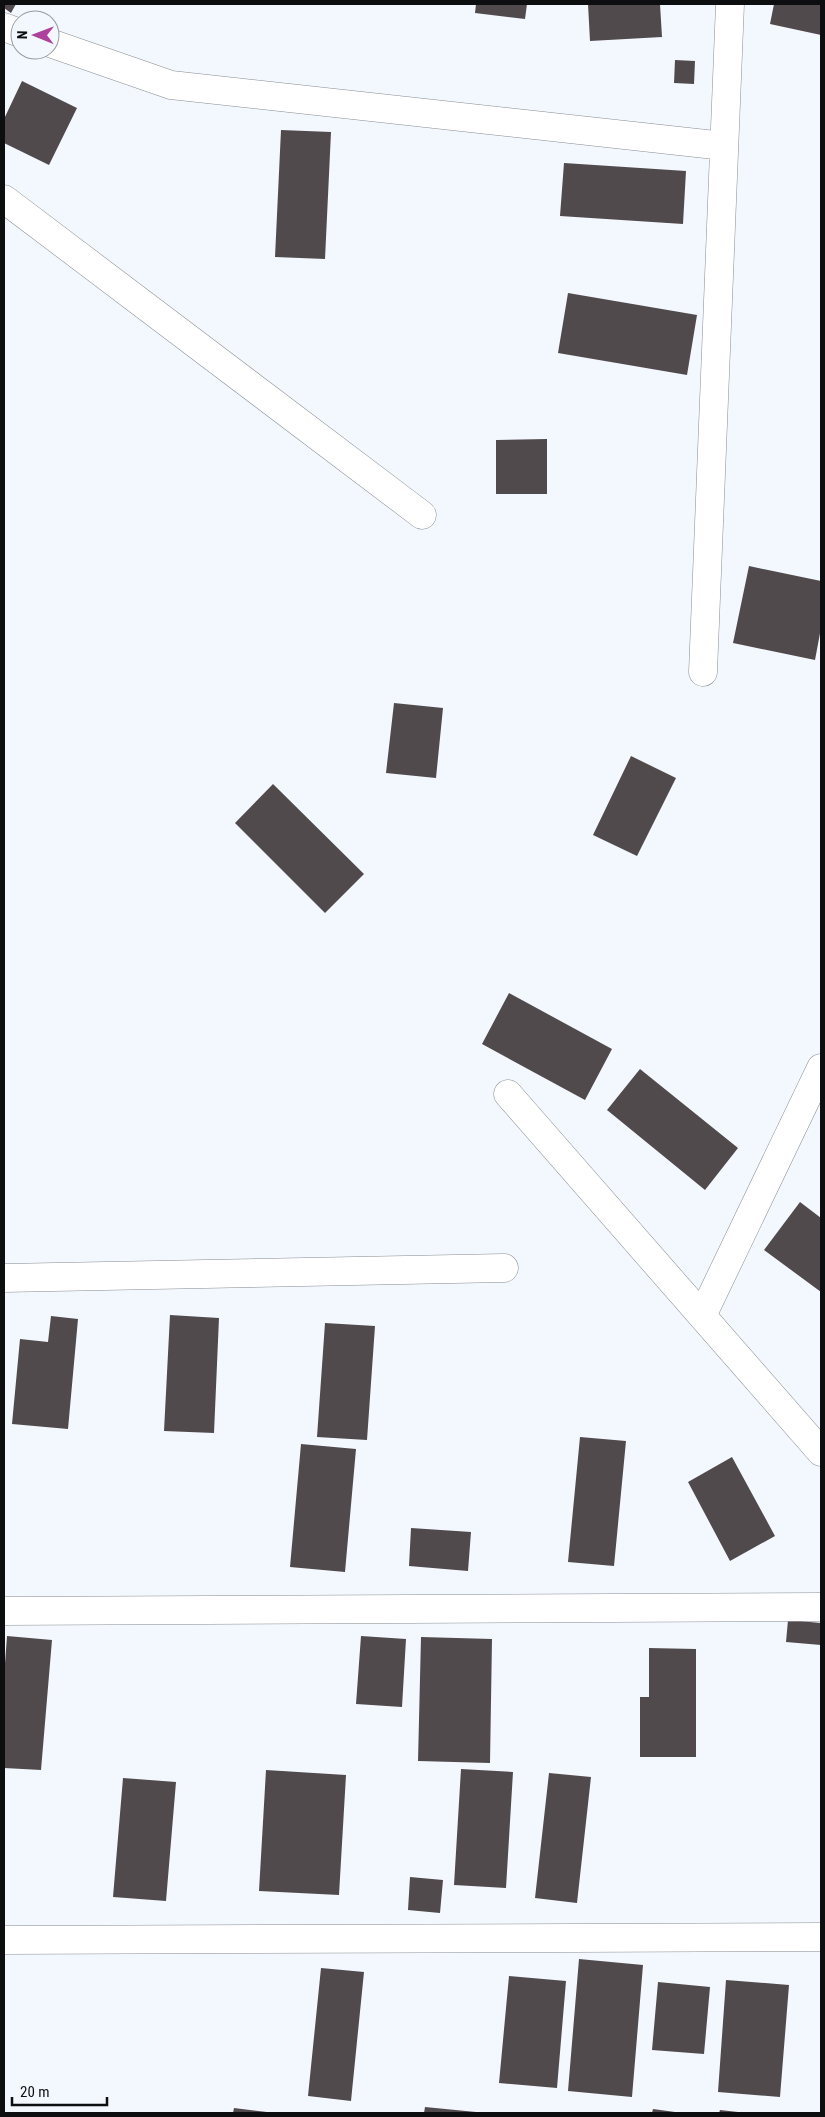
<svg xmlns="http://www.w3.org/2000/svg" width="825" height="2117" viewBox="0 0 825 2117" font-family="'Roboto Condensed',sans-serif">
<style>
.building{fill:#514a4c}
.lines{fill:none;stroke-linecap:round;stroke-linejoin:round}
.minor-casing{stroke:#888d92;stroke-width:29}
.minor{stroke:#fff;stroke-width:28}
</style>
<rect width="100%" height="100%" fill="#f3f8fe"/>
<!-- building -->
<path class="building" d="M 4,4 L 16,4 L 11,13 L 4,8 Z
M 476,4 L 527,4 L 525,19 L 475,13 Z
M 588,4 L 660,4 L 662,37 L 590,41 Z
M 774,4 L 821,4 L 821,35 L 770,24 Z
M 675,60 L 695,61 L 694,84 L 674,83 Z
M 22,81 L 77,108 L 49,165 L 4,143 L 4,119 Z
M 281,130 L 331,132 L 325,259 L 275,257 Z
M 564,163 L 686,171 L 683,224 L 560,216 Z
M 568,293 L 697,315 L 687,375 L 558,353 Z
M 547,439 L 547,494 L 496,494 L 496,440 Z
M 749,566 L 821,581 L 821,628 L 815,660 L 733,643 Z
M 394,703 L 443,708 L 436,778 L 386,773 Z
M 631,756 L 676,778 L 637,856 L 593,835 Z
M 273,784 L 364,874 L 325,913 L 235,823 Z
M 509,993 L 612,1049 L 585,1100 L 482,1044 Z
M 640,1069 L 738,1148 L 705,1190 L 607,1110 Z
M 800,1202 L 821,1218 L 821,1292 L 764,1250 Z
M 170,1315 L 219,1318 L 214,1433 L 164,1431 Z
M 51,1316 L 78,1319 L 68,1429 L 12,1424 L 20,1339 L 48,1342 Z
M 325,1323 L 375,1326 L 367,1440 L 317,1437 Z
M 580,1437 L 626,1441 L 614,1566 L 568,1562 Z
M 301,1444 L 356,1449 L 345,1572 L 290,1567 Z
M 732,1457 L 775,1536 L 730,1561 L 688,1482 Z
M 411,1528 L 471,1532 L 468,1571 L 409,1566 Z
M 788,1620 L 821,1623 L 821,1645 L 786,1642 Z
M 7,1636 L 52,1640 L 41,1770 L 4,1768 L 4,1677 Z
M 361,1636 L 406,1639 L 402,1707 L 356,1704 Z
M 421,1637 L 492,1639 L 490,1763 L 418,1761 Z
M 649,1648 L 696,1649 L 696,1757 L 640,1757 L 640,1697 L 649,1697 Z
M 461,1769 L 513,1772 L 506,1888 L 454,1885 Z
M 266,1770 L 346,1775 L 339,1895 L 259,1891 Z
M 549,1773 L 591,1777 L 577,1903 L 535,1898 Z
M 123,1778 L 176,1782 L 166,1901 L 113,1897 Z
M 410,1877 L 443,1880 L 440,1913 L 408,1910 Z
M 579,1959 L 643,1965 L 632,2097 L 568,2091 Z
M 321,1968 L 364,1972 L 351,2101 L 308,2096 Z
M 509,1976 L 566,1981 L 557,2088 L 499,2083 Z
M 726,1980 L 789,1985 L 780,2097 L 718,2092 Z
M 658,1982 L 710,1987 L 704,2054 L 652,2050 Z
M 425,2107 L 476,2112 L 476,2113 L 424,2113 Z
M 234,2108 L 267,2112 L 267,2113 L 233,2113 Z
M 653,2109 L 675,2112 L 675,2113 L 652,2113 Z
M 720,2110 L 738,2112 L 738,2113 L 719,2113 Z"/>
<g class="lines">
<defs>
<path id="minor" d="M 4,27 L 20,33
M 50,43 L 171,85 L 724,146
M 4,199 L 422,515
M 703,672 L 730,4
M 508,1094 L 821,1452
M 4,1278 L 504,1268
M 702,1316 L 821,1068
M 4,1611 L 821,1607
M 4,1940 L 821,1937"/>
</defs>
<!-- minor casing -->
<use href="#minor" class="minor-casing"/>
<!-- minor -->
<use href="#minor" class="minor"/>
</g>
<!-- border -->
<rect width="825" height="2117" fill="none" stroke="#0d0e10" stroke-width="10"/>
<!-- north arrow -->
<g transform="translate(35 35) rotate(271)"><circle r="24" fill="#f3f8fe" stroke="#979a9f"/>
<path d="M0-4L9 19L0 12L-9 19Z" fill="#ae409e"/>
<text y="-8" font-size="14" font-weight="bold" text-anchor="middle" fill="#0d0e10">N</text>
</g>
<!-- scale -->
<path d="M12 2097v8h95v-8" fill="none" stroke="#0d0e10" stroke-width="2.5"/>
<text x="20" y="2097" font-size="15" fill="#0d0e10" stroke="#f3f8fe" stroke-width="4" paint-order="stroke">20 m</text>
</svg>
